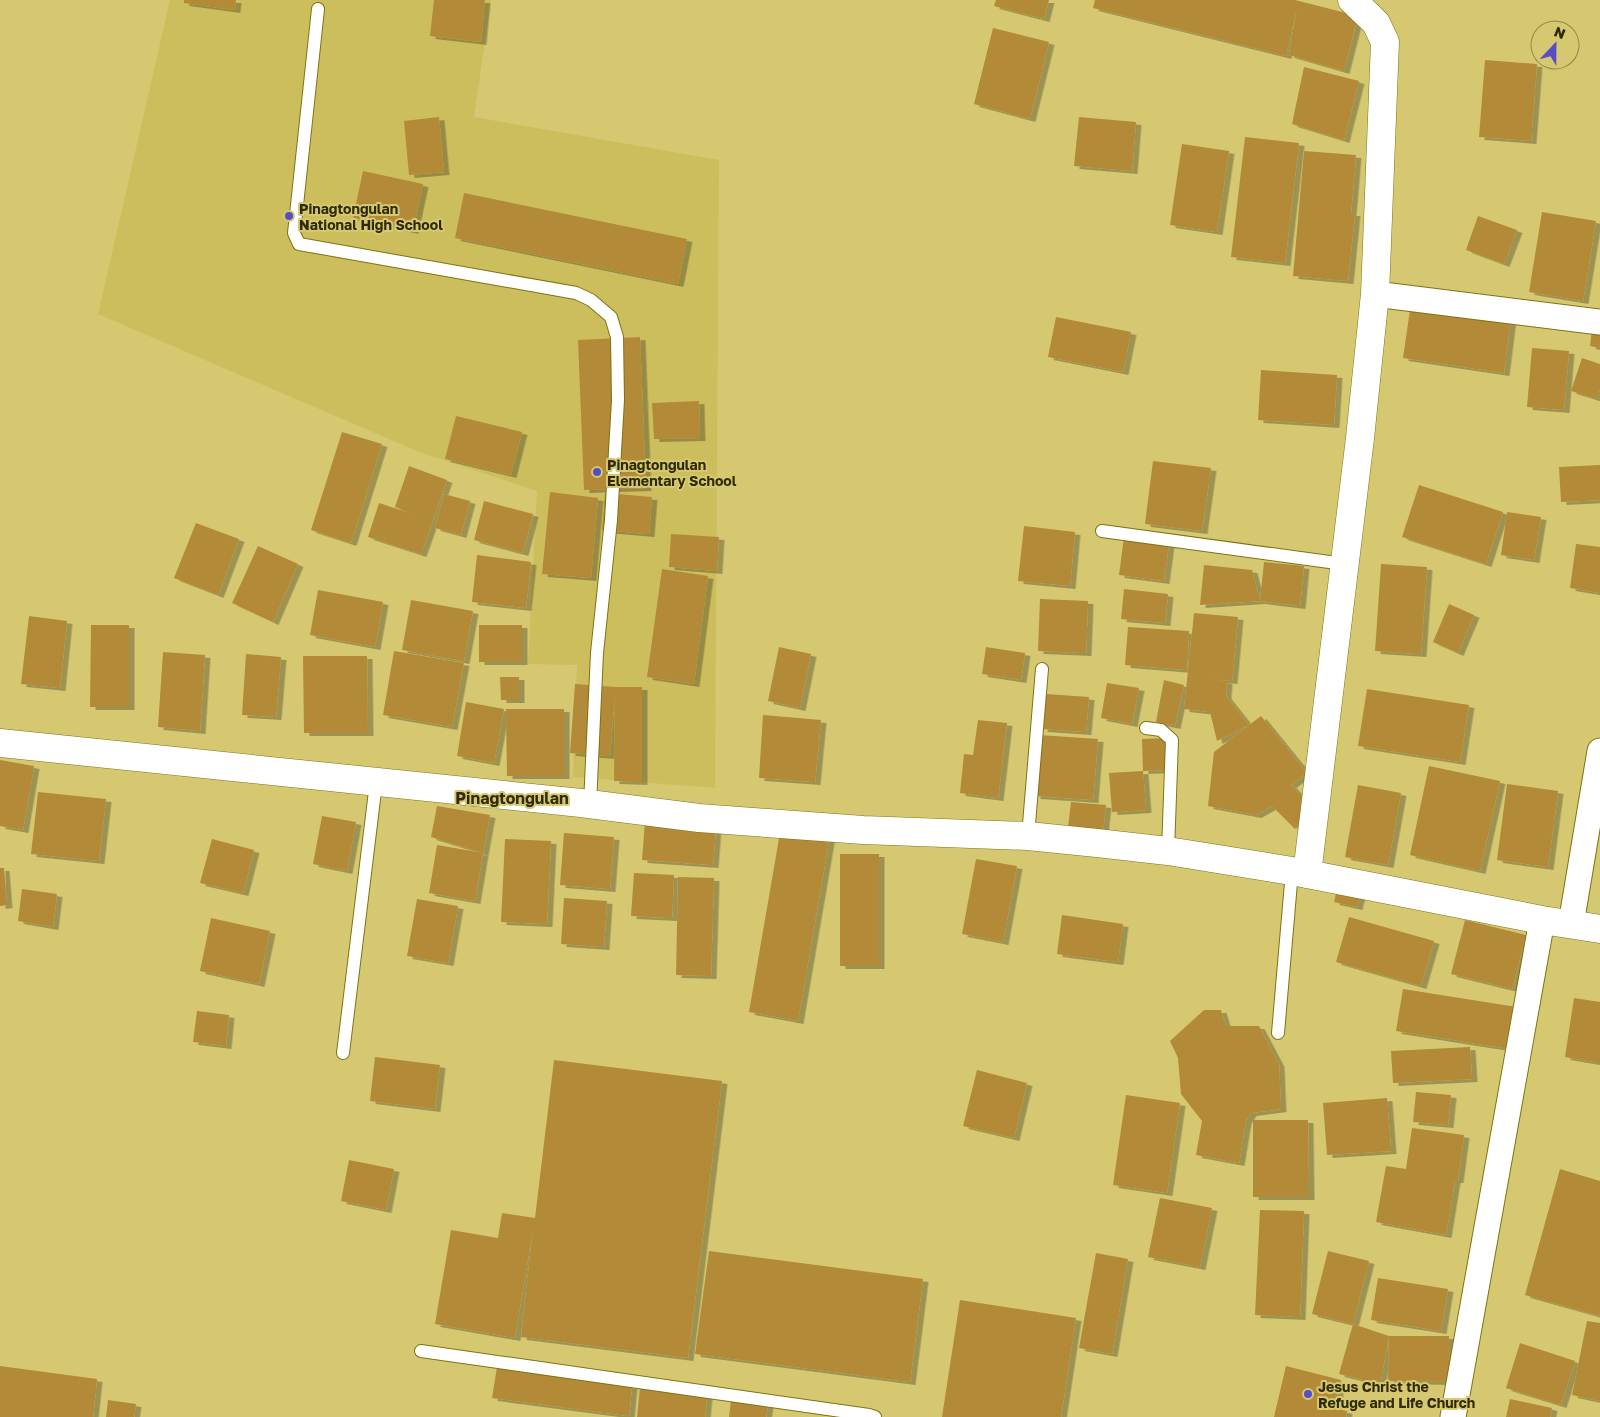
<svg xmlns="http://www.w3.org/2000/svg" width="1600" height="1417" viewBox="0 0 1600 1417" font-family="'Golos Text',sans-serif">
<style>
.built{fill:#cdbe5d}
.building{fill:#b38a39;filter:url(#shadow)}
.lines{fill:none;stroke-linecap:round;stroke-linejoin:round}
.service-casing{stroke:#807311;stroke-width:14}
.minor-casing{stroke:#807311;stroke-width:27}
.tertiary-casing{stroke:#807311;stroke-width:29}
.service{stroke:#fff;stroke-width:12}
.minor{stroke:#fff;stroke-width:25}
.tertiary{stroke:#fff;stroke-width:28}
.poi-dot{fill:#574ec6;stroke:#d5c871;stroke-width:2}
.labels{text-anchor:middle;dominant-baseline:central;stroke-width:4;stroke-linejoin:round;paint-order:stroke}
.poi-label{font-size:14px;font-weight:bold;fill:#312b05;stroke:#d5c871;text-anchor:start}
.quarter-label{font-size:16px;font-weight:bold;fill:#312b05;stroke:#d5c871}
</style>
<defs>
<filter id="shadow"><feDropShadow dx="5.5" dy="3" stdDeviation="0" flood-color="#0004"/></filter>
</defs>
<rect width="100%" height="100%" fill="#d5c871"/>
<!-- built -->
<path class="built" d="M 170,0 L 491,0 L 474,117 L 719,160 L 715,788 L 573,777 L 577,665 L 528,664 L 537,491 L 419,452 L 98,314 Z"/>
<!-- building -->
<path class="building" d="M 184,0 L 236,0 L 235,10 L 184,3 Z
M 434,0 L 485,0 L 481,42 L 430,36 Z
M 996,0 L 1049,0 L 1044,19 L 994,6 Z
M 1095,0 L 1295,0 L 1358,16 L 1344,71 L 1289,55 L 1297,8 L 1286,56 L 1093,8 Z
M 993,28 L 1049,42 L 1030,119 L 974,104 Z
M 1485,60 L 1537,64 L 1531,141 L 1479,137 Z
M 1304,67 L 1359,81 L 1344,140 L 1292,124 Z
M 439,117 L 444,172 L 409,175 L 404,121 Z
M 1079,117 L 1136,122 L 1132,171 L 1074,166 Z
M 1245,137 L 1299,143 L 1285,263 L 1231,257 Z
M 1182,144 L 1229,151 L 1217,232 L 1170,225 Z
M 1304,151 L 1356,155 L 1351,213 L 1355,213 L 1348,281 L 1293,276 Z
M 363,171 L 423,184 L 413,231 L 353,218 Z
M 464,193 L 687,239 L 678,284 L 455,238 Z
M 1542,212 L 1596,221 L 1583,301 L 1529,292 Z
M 1478,216 L 1517,230 L 1504,264 L 1466,250 Z
M 1411,303 L 1511,318 L 1504,373 L 1403,358 Z
M 1056,317 L 1131,332 L 1123,372 L 1048,357 Z
M 1593,321 L 1600,322 L 1600,348 L 1590,346 Z
M 640,337 L 646,488 L 584,490 L 578,340 Z
M 1532,348 L 1569,351 L 1564,410 L 1527,407 Z
M 1582,358 L 1600,364 L 1600,389 L 1597,399 L 1571,391 Z
M 1261,370 L 1337,375 L 1334,425 L 1258,420 Z
M 699,401 L 700,438 L 654,439 L 652,403 Z
M 456,416 L 522,432 L 511,475 L 445,459 Z
M 342,432 L 382,444 L 351,543 L 311,530 Z
M 1153,461 L 1211,468 L 1202,531 L 1145,524 Z
M 1600,465 L 1600,500 L 1561,502 L 1559,467 Z
M 409,466 L 447,480 L 421,554 L 368,537 L 379,503 L 413,514 L 395,507 Z
M 1419,485 L 1503,512 L 1486,564 L 1402,537 Z
M 550,492 L 598,498 L 591,578 L 542,574 Z
M 605,493 L 652,497 L 649,534 L 602,530 Z
M 444,494 L 470,501 L 461,535 L 435,528 Z
M 484,501 L 533,514 L 523,553 L 474,540 Z
M 1507,512 L 1541,517 L 1534,560 L 1501,555 Z
M 196,523 L 239,539 L 218,595 L 174,578 Z
M 1024,526 L 1075,532 L 1070,586 L 1018,581 Z
M 671,534 L 719,537 L 717,571 L 669,567 Z
M 1124,537 L 1169,544 L 1164,581 L 1119,575 Z
M 1576,544 L 1600,547 L 1600,593 L 1570,588 Z
M 258,546 L 298,564 L 273,622 L 232,603 Z
M 477,555 L 531,562 L 526,608 L 472,602 Z
M 1264,562 L 1304,566 L 1300,606 L 1260,601 L 1200,605 L 1204,565 L 1252,570 L 1260,601 Z
M 1381,564 L 1427,567 L 1421,654 L 1375,651 Z
M 662,569 L 708,576 L 694,684 L 647,677 Z
M 1124,589 L 1168,594 L 1165,623 L 1121,619 Z
M 318,590 L 383,602 L 375,647 L 310,635 Z
M 1040,599 L 1088,601 L 1086,653 L 1038,651 Z
M 411,600 L 473,611 L 464,661 L 402,650 Z
M 1449,604 L 1474,615 L 1458,653 L 1433,642 Z
M 1194,613 L 1238,617 L 1232,681 L 1209,679 L 1227,681 L 1226,696 L 1249,725 L 1217,741 L 1210,712 L 1184,709 Z
M 29,616 L 67,621 L 60,688 L 21,684 Z
M 91,625 L 129,625 L 129,707 L 90,707 Z
M 479,625 L 522,625 L 522,662 L 479,662 Z
M 1128,627 L 1189,631 L 1187,670 L 1125,665 Z
M 779,647 L 811,654 L 800,708 L 768,701 Z
M 986,647 L 1025,653 L 1021,680 L 982,674 Z
M 394,651 L 464,663 L 452,727 L 383,715 Z
M 163,652 L 205,655 L 200,731 L 158,727 Z
M 246,654 L 281,657 L 276,717 L 242,715 Z
M 303,656 L 367,656 L 368,733 L 304,733 Z
M 500,677 L 519,677 L 519,700 L 501,700 Z
M 1164,680 L 1184,685 L 1175,726 L 1156,722 Z
M 1107,683 L 1139,688 L 1132,724 L 1101,718 Z
M 575,684 L 615,687 L 642,687 L 642,782 L 614,781 L 615,693 L 610,756 L 570,753 Z
M 1367,689 L 1469,705 L 1460,762 L 1358,746 Z
M 1046,694 L 1089,697 L 1086,732 L 1042,729 Z
M 466,702 L 504,709 L 494,763 L 457,756 Z
M 506,709 L 564,709 L 564,776 L 507,776 Z
M 763,715 L 821,720 L 815,782 L 759,778 Z
M 1261,716 L 1307,773 L 1291,785 L 1312,808 L 1295,829 L 1272,806 L 1256,815 L 1208,806 L 1214,752 Z
M 978,720 L 1007,723 L 998,798 L 960,793 L 964,754 L 973,755 Z
M 1039,735 L 1098,739 L 1093,800 L 1035,796 Z
M 1165,738 L 1166,770 L 1143,771 L 1142,739 Z
M 0,760 L 34,766 L 23,830 L 0,826 Z
M 1429,766 L 1500,781 L 1480,871 L 1410,855 Z
M 1143,771 L 1146,810 L 1112,812 L 1109,773 Z
M 1507,784 L 1558,791 L 1548,867 L 1497,860 Z
M 1358,785 L 1401,793 L 1388,865 L 1345,857 Z
M 38,792 L 106,799 L 99,861 L 31,854 Z
M 1071,802 L 1106,805 L 1102,840 L 1067,836 Z
M 437,806 L 490,815 L 483,853 L 431,837 Z
M 322,816 L 356,822 L 347,871 L 313,864 Z
M 645,821 L 716,827 L 713,865 L 642,860 Z
M 781,827 L 830,835 L 798,1021 L 749,1012 Z
M 564,833 L 614,837 L 610,889 L 560,885 Z
M 212,839 L 254,850 L 243,893 L 200,883 Z
M 505,839 L 551,841 L 547,924 L 501,922 Z
M 437,845 L 483,853 L 475,901 L 429,893 Z
M 840,854 L 879,854 L 879,966 L 840,966 Z
M 976,859 L 1017,866 L 1003,942 L 962,934 Z
M 0,868 L 4,868 L 7,905 L 0,906 Z
M 634,873 L 674,875 L 672,918 L 631,916 Z
M 678,877 L 714,878 L 711,976 L 676,975 Z
M 1338,885 L 1361,891 L 1357,907 L 1334,902 Z
M 22,889 L 57,894 L 53,927 L 18,921 Z
M 564,898 L 607,901 L 604,947 L 561,944 Z
M 417,899 L 458,906 L 448,963 L 407,956 Z
M 1062,915 L 1123,924 L 1118,962 L 1057,954 Z
M 1349,917 L 1434,941 L 1421,986 L 1336,962 Z
M 211,918 L 270,931 L 259,984 L 200,971 Z
M 1465,920 L 1526,935 L 1512,989 L 1451,974 Z
M 1403,989 L 1523,1008 L 1516,1050 L 1396,1031 Z
M 1574,998 L 1600,1002 L 1600,1063 L 1565,1057 Z
M 1204,1010 L 1221,1010 L 1226,1026 L 1259,1026 L 1279,1064 L 1281,1109 L 1251,1113 L 1246,1121 L 1239,1163 L 1196,1155 L 1202,1121 L 1181,1094 L 1178,1058 L 1170,1041 Z
M 197,1011 L 229,1015 L 226,1046 L 193,1042 Z
M 1470,1047 L 1472,1079 L 1393,1083 L 1391,1051 Z
M 375,1057 L 440,1065 L 435,1109 L 370,1101 Z
M 554,1060 L 722,1081 L 688,1358 L 521,1337 L 533,1229 L 515,1338 L 435,1324 L 451,1230 L 498,1238 L 502,1213 L 535,1218 Z
M 977,1070 L 1027,1083 L 1014,1138 L 963,1126 Z
M 1416,1092 L 1451,1095 L 1448,1125 L 1413,1122 Z
M 1126,1095 L 1180,1103 L 1167,1193 L 1113,1185 Z
M 1387,1098 L 1391,1151 L 1327,1155 L 1323,1103 Z
M 1253,1120 L 1308,1120 L 1309,1197 L 1253,1197 Z
M 1412,1128 L 1464,1135 L 1458,1180 L 1455,1180 L 1446,1235 L 1376,1222 L 1386,1166 L 1406,1169 Z
M 349,1160 L 394,1169 L 386,1210 L 341,1201 Z
M 1560,1169 L 1600,1181 L 1600,1316 L 1525,1295 Z
M 1160,1198 L 1212,1208 L 1200,1267 L 1148,1257 Z
M 1260,1210 L 1304,1211 L 1300,1317 L 1255,1315 Z
M 709,1251 L 923,1279 L 910,1382 L 695,1354 Z
M 1328,1251 L 1369,1261 L 1353,1324 L 1389,1336 L 1449,1336 L 1449,1382 L 1388,1381 L 1389,1336 L 1380,1384 L 1339,1374 L 1353,1324 L 1312,1314 Z
M 1096,1253 L 1128,1259 L 1112,1354 L 1079,1348 Z
M 1378,1278 L 1448,1289 L 1441,1331 L 1371,1320 Z
M 960,1300 L 1076,1318 L 1061,1417 L 942,1417 Z
M 1587,1321 L 1600,1323 L 1600,1401 L 1572,1395 Z
M 1520,1343 L 1575,1361 L 1561,1405 L 1506,1388 Z
M 0,1366 L 97,1379 L 93,1417 L 0,1417 Z
M 1286,1366 L 1341,1380 L 1334,1408 L 1347,1411 L 1346,1417 L 1274,1417 Z
M 497,1367 L 632,1386 L 629,1416 L 492,1398 Z
M 640,1387 L 707,1396 L 705,1417 L 637,1417 Z
M 1510,1399 L 1552,1408 L 1550,1417 L 1506,1417 Z
M 108,1400 L 136,1404 L 134,1417 L 106,1417 Z
M 731,1400 L 768,1405 L 766,1417 L 729,1417 Z"/>
<g class="lines">
<defs>
<path id="service" d="M 318,9 L 294,233 L 299,244 L 576,293 L 591,300 L 611,317 L 617,337 L 618,400 L 611,520 L 597,653 L 590,804
M 1102,531 L 1344,564
M 1146,728 L 1161,730 L 1172,740 L 1168,851
M 1028,836 L 1042,669
M 1278,1033 L 1292,871
M 343,1053 L 376,783
M 421,1351 L 869,1415 L 875,1417"/>
<path id="minor" d="M 1375,294 L 1600,322
M 1571,924 L 1600,751
M 1453,1417 L 1542,920"/>
<path id="tertiary" d="M 0,743 L 581,803 L 699,818 L 863,830 L 1028,836 L 1097,843 L 1168,851 L 1292,871 L 1542,920 L 1600,929
M 1307,874 L 1360,438 L 1375,294 L 1385,42 L 1376,23 L 1352,0"/>
</defs>
<!-- service casing -->
<use href="#service" class="service-casing"/>
<!-- minor casing -->
<use href="#minor" class="minor-casing"/>
<!-- tertiary casing -->
<use href="#tertiary" class="tertiary-casing"/>
<!-- service -->
<use href="#service" class="service"/>
<!-- minor -->
<use href="#minor" class="minor"/>
<!-- tertiary -->
<use href="#tertiary" class="tertiary"/>
</g>
<!-- markers -->
<g class="poi-dot">
<circle cx="289" cy="216" r="5"/>
<circle cx="597" cy="472" r="5"/>
<circle cx="1308" cy="1394" r="5"/>
</g>
<g class="labels">
<!-- poi labels -->
<g class="poi-label">
<text x="299" y="208">Pinagtongulan<tspan x="299" dy="16">National High School</tspan></text>
<text x="607" y="464">Pinagtongulan<tspan x="607" dy="16">Elementary School</tspan></text>
<text x="1318" y="1386">Jesus Christ the<tspan x="1318" dy="16">Refuge and Life Church</tspan></text>
</g>
<!-- quarter labels -->
<g class="quarter-label">
<text x="512" y="798">Pinagtongulan</text>
</g>
</g>
<!-- north arrow -->
<g transform="translate(1555 45) rotate(22)"><circle r="24" fill="#d5c871" stroke="#938946"/>
<path d="M0-4L9 19L0 12L-9 19Z" fill="#574ec6"/>
<text y="-8" font-size="14" font-weight="bold" text-anchor="middle" fill="#312b05">N</text>
</g>
</svg>
